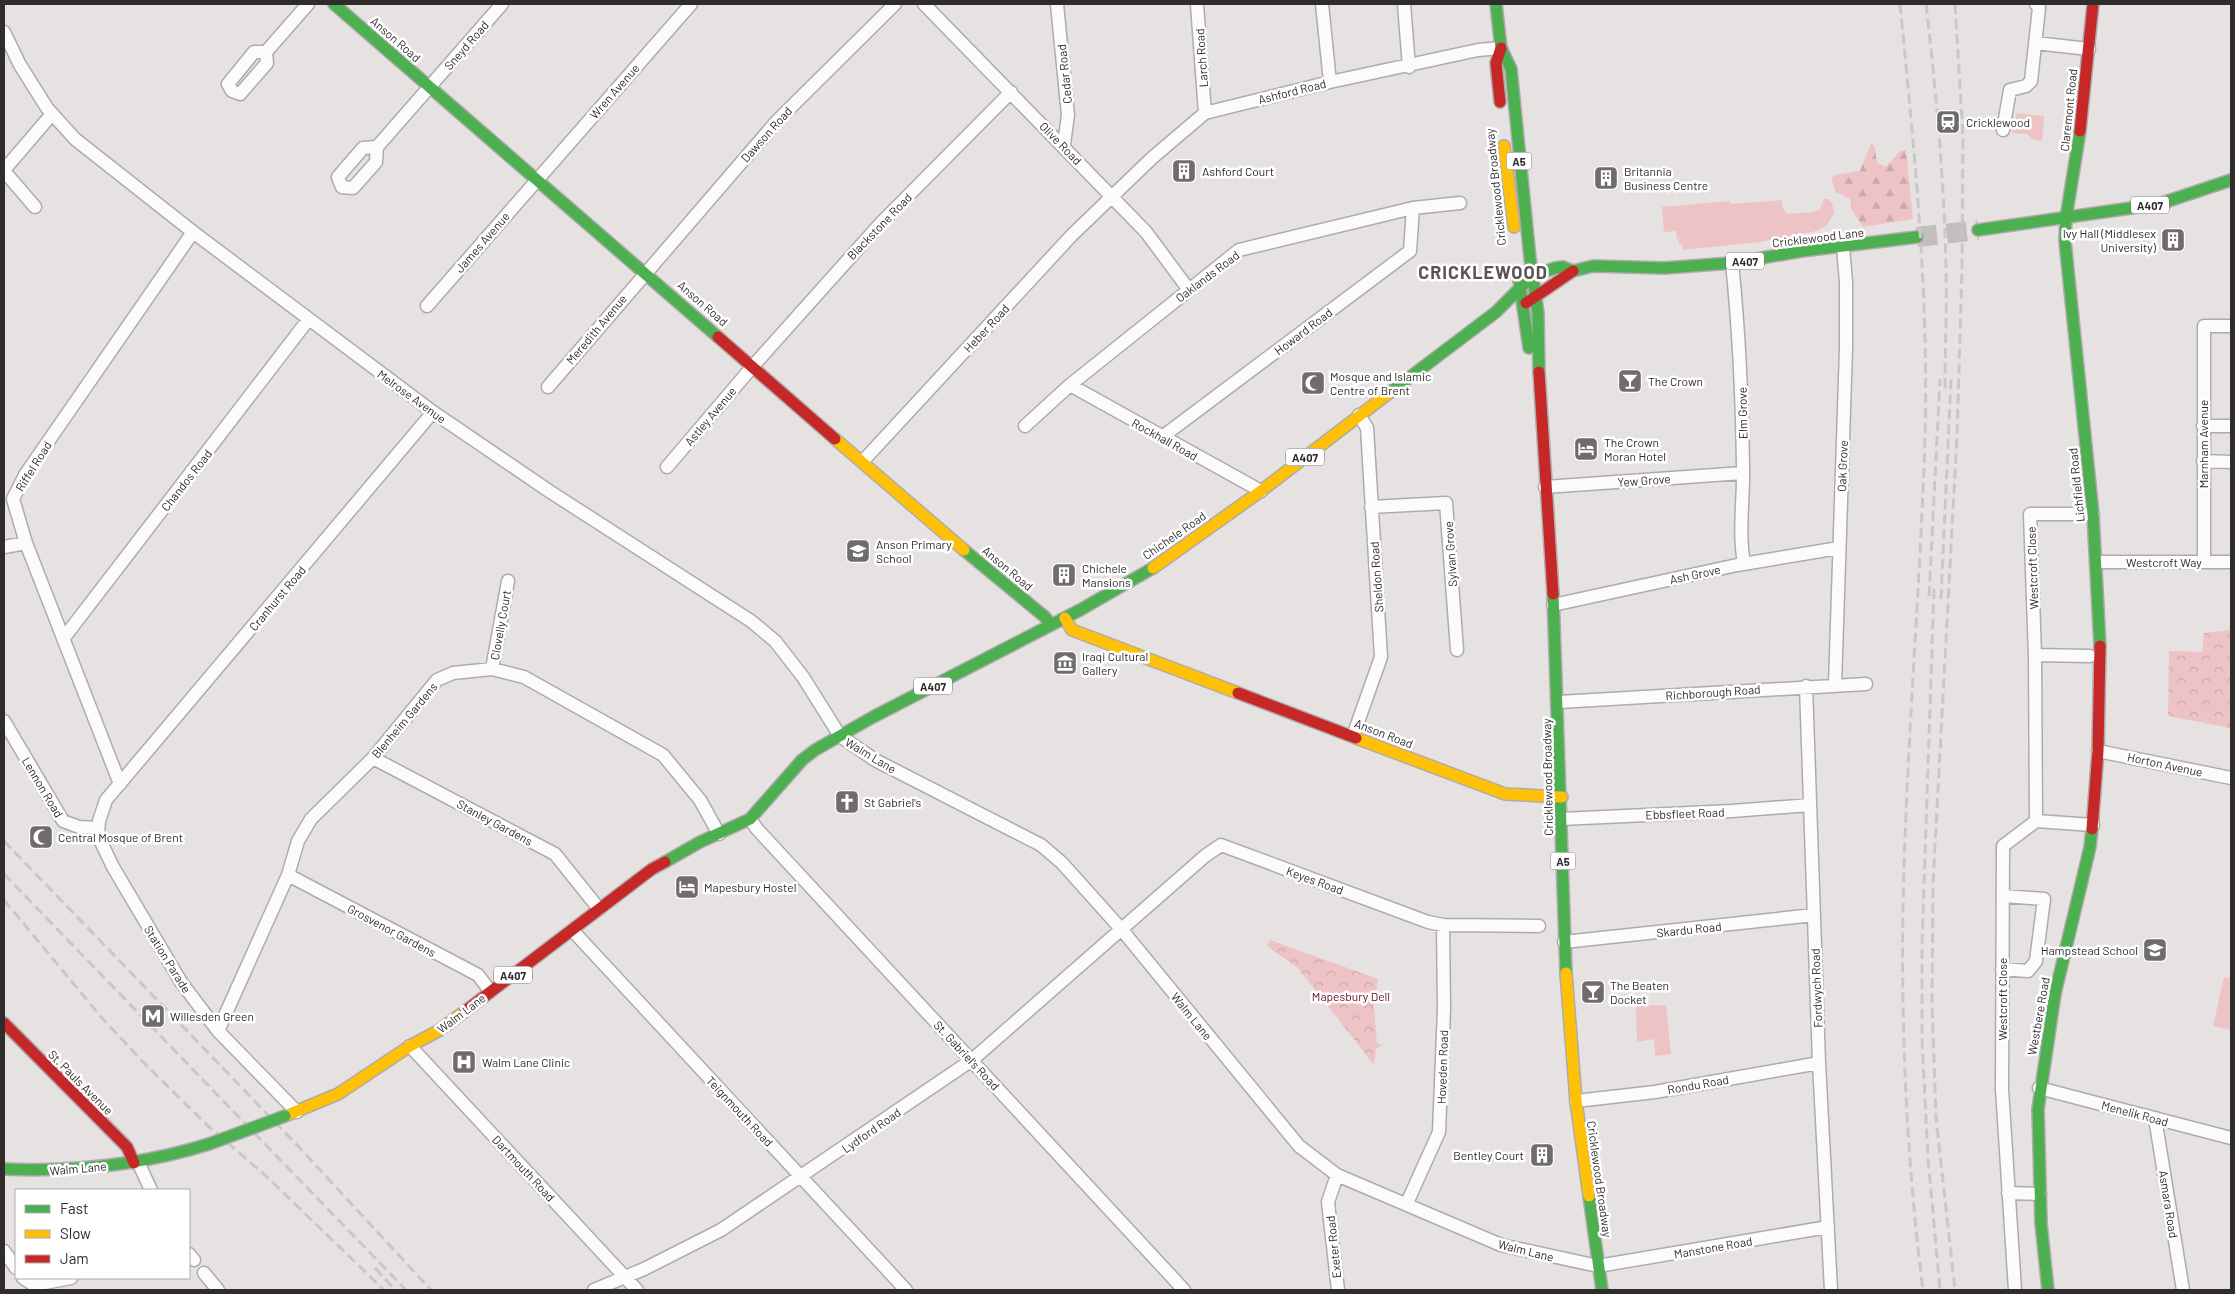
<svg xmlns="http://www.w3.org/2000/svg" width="2235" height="1294" viewBox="0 0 2235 1294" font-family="Barlow,sans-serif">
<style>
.green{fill:#edc3c6}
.forest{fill:url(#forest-firs)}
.park{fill:url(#park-crowns)}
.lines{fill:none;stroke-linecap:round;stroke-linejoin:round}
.primary-tunnel{stroke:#c2bebe;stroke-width:20;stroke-dasharray:20 10;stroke-linecap:butt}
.street-casing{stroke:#afabac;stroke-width:15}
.fast-casing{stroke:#afabac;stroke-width:14}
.slow-casing{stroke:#afabac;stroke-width:14}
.jam-casing{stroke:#afabac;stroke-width:14}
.street{stroke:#fbfbfb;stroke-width:12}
.fast{stroke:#4caf50;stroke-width:11}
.slow{stroke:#ffc107;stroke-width:11}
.jam{stroke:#c62828;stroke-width:11}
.rail{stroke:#c8c8c8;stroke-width:3;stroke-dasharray:10 5;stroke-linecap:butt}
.fast-bridge-casing{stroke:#afabac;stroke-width:14;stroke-linecap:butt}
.fast-bridge{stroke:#4caf50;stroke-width:11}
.labels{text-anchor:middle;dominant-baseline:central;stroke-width:5;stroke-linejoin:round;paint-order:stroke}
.shield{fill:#fff;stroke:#6e6b6b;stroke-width:1}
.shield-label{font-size:11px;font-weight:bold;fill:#302c2c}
.street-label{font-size:12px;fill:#302c2c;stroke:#fff}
.poi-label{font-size:12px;fill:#302c2c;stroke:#fff;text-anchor:start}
.park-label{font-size:12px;fill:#660d24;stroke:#fff}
.district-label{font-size:18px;font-weight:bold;letter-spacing:1px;fill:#5c5354;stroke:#fff}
</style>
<defs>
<pattern id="forest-firs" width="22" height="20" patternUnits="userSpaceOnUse" patternTransform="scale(1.25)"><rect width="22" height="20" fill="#edc3c6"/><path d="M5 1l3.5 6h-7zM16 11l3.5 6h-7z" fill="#cca8aa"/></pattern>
<pattern id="park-crowns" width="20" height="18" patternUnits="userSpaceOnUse" patternTransform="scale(1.25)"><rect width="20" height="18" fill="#edc3c6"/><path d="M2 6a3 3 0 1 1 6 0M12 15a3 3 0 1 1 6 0" fill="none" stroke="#cca8aa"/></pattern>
</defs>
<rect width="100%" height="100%" fill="#e7e2e2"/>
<!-- green -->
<path class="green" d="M 2017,113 L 2044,116 L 2042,141 L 2034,140 L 2027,134 L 2012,133 Z
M 1824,199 L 1828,199 L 1832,203 L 1834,213 L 1827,225 L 1816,231 L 1760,242 L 1683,250 L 1682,244 L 1679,244 L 1679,239 L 1677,239 L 1676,231 L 1664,232 L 1662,207 L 1730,201 L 1730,204 L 1782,200 L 1783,209 L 1788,214 L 1813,212 L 1820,209 Z
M 2224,977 L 2231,978 L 2231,1030 L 2213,1026 Z
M 1666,1005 L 1671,1054 L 1655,1056 L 1654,1039 L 1637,1042 L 1636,1006 Z"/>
<!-- forest -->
<path class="forest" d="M 1871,143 L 1875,148 L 1877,163 L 1886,167 L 1900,151 L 1906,150 L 1913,219 L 1863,227 L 1852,210 L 1850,199 L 1836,192 L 1831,178 L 1834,175 L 1860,171 Z"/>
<!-- park -->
<path class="park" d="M 2231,630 L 2231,728 L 2168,716 L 2169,651 L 2202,652 L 2204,633 Z
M 1270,940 L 1378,979 L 1374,1006 L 1377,1043 L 1382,1045 L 1376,1049 L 1374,1065 L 1298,968 L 1267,946 Z"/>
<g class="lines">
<!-- primary-tunnel -->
<path class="primary-tunnel" d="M 1917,237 L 1978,230"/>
<defs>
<path id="street" d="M 924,4 L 1146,232 L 1189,290
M 1057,4 L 1068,115 L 1064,144
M 1197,4 L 1205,113
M 1322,4 L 1330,82
M 1404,4 L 1409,67
M 4,32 L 20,65 L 47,108 L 75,139 L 193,232 L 433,412 L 549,491 L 751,621 L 775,641 L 803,677 L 840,736 L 875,760 L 1041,845 L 1062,863 L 1122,930 L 1299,1146 L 1337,1175 L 1501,1245 L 1598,1266 L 1828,1227
M 2035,43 L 2089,49
M 266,52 L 254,52 L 228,84 L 232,91 L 240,94 L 267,63 L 266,52 L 308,4
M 2003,130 L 2010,90 L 2026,86 L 2031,81 L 2039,8 L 2036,4
M 377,147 L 363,148 L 338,177 L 342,187 L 353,188 L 376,162 L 377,147 L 502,4
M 4,170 L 52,114
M 4,171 L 35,207
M 1732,263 C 1739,330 1742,397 1743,465 C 1744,498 1738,531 1744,563
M 427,306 L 691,4
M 1070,385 L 1261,491
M 548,387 L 777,121 L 895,4
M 1025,426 L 1070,385 L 1239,250 L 1413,208 L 1460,203
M 2203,426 L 2231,426
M 1162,437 L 1410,251 L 1413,208
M 863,461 L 1072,235 L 1152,158 L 1205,113 L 1330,82 L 1478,50 L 1501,48
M 2203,461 L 2231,462
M 667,467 L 753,366 L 881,223 L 1011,92
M 1545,487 L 1743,473
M 1371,507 L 1446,503 L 1457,650
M 4,547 L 26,543
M 2096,562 L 2231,562
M 2204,562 L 2204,326 L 2231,326
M 1553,605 L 1737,565 L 1839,548
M 63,639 L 308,320
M 2035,655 L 2090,656
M 492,669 L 508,581
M 1835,685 L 1846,348 L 1846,282 L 1843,247
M 1806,686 L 1819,1063 L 1831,1290
M 1559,702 L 1866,684
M 4,721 L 63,821 L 79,827 L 98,828
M 1353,736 L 1381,657 L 1367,428 L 1359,415
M 2098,751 L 2231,778
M 373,758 L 555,854 L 599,909
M 120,784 L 26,543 L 13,499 L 25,475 L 193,232
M 750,819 L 757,829 L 1184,1290
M 1561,819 L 1732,811 L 1810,805
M 2036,821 L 2093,825
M 288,875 L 461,966 L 478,975 L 490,991
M 573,931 L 906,1290
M 1564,942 L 1814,915
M 2002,969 L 2028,971 L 2036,961 L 2044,899 L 2003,896
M 218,1031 L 288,875 L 298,841 L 311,819 L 373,758 L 437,680 L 453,673 L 492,669 L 524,677 L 663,755 L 700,800 L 719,834
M 410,1046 L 637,1290
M 2039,1088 L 2231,1138
M 1576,1101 L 1655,1092 L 1819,1063
M 297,1112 L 218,1031 L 181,982 L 113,867 L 101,842 L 98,834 L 99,821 L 106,800 L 433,412
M 2155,1118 L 2183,1290
M 138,1162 L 151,1190
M 1337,1175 L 1328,1202 L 1338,1290
M 2008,1193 L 2040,1194
M 1407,1203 L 1439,1132 L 1444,1009 L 1443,925
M 4,1251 L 16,1268
M 189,1254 L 194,1260
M 204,1273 L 218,1290
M 23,1278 L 34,1285 L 71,1278
M 594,1290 L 644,1269 L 721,1230 L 972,1060 L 1205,856 L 1221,845 L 1428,922 L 1443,925 L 1539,926
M 2015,1290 L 2002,1089 L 2003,846 L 2036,821 L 2035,655 L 2030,514 L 2093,514"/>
<path id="fast" d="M 334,4 L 718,337
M 1496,4 L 1501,48 L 1511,69 L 1530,258 L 1538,313 L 1539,372
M 2080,131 L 2066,218 L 2065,241 L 2093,514 L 2100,646
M 1978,230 L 2159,204 L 2231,180
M 1519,280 L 1529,348
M 1389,393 L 1496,312 L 1532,276 L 1555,268 L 1563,267 L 1573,271 L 1593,266 L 1664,268 L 1732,263 L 1802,251 L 1917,237
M 964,550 L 1045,617 L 1051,625
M 1553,594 L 1566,973
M 665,862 L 700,842 L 750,819 L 802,760 L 815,750 L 873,717 L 1080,610 L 1153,568
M 4,1169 C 74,1172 142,1165 209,1144
M 1589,1196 L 1602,1290
M 2048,1290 L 2041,1223 L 2038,1109 L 2055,994 L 2090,847 L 2092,829"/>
<path id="slow" d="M 1504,146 L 1514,227
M 835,439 L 964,550
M 1153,568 L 1261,491 L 1389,393
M 1065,618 L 1072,630 L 1238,693
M 1356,738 L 1505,794 L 1562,797
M 1566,973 L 1576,1101 L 1589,1196
M 285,1116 L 338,1094 L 410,1046 L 438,1031 L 464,1012"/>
<path id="jam" d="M 1500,102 L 1496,63 L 1501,48
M 2080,131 L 2093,4
M 1526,303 L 1573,271
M 718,337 L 835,439
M 1539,372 L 1553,594
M 1238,693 L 1356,738
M 2092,829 L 2098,751 L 2100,646
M 464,1012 L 652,869 L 665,862
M 4,1023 L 127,1147 L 134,1163"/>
</defs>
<!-- street casing -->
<use href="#street" class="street-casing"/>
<!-- fast casing -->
<use href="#fast" class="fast-casing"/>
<!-- slow casing -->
<use href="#slow" class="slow-casing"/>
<!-- jam casing -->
<use href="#jam" class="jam-casing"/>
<!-- street -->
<use href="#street" class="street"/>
<!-- fast -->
<use href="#fast" class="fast"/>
<!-- slow -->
<use href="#slow" class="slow"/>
<!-- jam -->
<use href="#jam" class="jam"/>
<!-- rail -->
<path class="rail" d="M 1900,4 C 1914,148 1929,291 1925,437 C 1920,594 1906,751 1903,909 C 1901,1036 1907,1164 1923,1290
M 1926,4 C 1936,91 1944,179 1946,267 C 1947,307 1945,348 1945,389
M 1955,4 L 1963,136 L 1962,268 L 1957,436 L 1933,883 L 1932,1004 L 1936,1118 L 1955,1290
M 1934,589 L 1922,945 L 1922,1039 L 1928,1158 L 1940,1290
M 1929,596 L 1940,379
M 1941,599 L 1951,379
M 4,841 L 297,1145 L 431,1290
M 4,874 L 406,1290
M 4,900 L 102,1018 L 146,1065 L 208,1126 L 265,1175 L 384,1290
M 375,1268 L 395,1290"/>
<defs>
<path id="fast-bridge" d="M 209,1144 L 285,1116"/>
</defs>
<!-- fast-bridge casing -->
<use href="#fast-bridge" class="fast-bridge-casing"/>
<!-- fast-bridge -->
<use href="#fast-bridge" class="fast-bridge"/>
</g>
<!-- icons -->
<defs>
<symbol id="station-square" viewBox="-11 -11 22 22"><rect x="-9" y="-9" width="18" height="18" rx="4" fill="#706c6c" stroke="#fff"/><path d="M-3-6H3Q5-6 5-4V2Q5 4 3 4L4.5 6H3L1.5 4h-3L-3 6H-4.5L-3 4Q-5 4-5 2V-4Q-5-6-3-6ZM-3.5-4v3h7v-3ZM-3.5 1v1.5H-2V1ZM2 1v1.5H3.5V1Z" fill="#fff"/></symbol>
<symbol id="building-square" viewBox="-11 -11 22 22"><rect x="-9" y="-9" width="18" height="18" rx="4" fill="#706c6c" stroke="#fff"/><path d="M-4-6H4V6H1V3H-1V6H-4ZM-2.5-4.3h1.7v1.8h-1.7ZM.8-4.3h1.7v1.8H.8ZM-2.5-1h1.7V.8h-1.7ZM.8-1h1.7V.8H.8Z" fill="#fff"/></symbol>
<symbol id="bar-square" viewBox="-11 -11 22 22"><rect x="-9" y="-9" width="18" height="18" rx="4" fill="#706c6c" stroke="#fff"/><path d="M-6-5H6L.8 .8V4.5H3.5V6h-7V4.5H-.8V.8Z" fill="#fff"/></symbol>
<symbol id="mosque-square" viewBox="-11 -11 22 22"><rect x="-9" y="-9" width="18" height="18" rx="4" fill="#706c6c" stroke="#fff"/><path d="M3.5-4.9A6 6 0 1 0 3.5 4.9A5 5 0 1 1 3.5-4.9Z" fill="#fff"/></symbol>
<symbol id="hotel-square" viewBox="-11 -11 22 22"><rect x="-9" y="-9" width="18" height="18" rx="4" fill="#706c6c" stroke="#fff"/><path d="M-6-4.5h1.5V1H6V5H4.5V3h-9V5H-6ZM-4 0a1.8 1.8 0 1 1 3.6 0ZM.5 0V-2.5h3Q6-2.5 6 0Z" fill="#fff"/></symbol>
<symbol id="school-square" viewBox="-11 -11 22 22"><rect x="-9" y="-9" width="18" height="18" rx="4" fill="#706c6c" stroke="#fff"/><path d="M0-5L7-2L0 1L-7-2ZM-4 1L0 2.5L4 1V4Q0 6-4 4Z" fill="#fff"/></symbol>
<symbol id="museum-square" viewBox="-11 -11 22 22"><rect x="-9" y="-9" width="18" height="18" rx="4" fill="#706c6c" stroke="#fff"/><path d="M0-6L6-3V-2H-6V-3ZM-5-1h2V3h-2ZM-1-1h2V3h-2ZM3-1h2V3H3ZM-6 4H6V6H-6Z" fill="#fff"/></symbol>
<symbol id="church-square" viewBox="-11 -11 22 22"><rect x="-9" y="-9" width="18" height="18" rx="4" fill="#706c6c" stroke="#fff"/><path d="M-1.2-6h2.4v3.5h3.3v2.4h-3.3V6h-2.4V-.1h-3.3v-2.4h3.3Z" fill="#fff"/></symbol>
<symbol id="metro-square" viewBox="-11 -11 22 22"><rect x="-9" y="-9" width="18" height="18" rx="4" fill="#706c6c" stroke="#fff"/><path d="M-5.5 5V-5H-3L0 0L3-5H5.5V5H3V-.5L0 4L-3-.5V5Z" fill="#fff"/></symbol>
<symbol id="hospital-square" viewBox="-11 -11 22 22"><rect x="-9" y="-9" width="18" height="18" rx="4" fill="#706c6c" stroke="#fff"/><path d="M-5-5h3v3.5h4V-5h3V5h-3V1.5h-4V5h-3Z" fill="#fff"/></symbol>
</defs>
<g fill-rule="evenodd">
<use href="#station-square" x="1934" y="108" width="28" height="28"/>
<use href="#building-square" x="1170" y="157" width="28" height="28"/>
<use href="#building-square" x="1592" y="164" width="28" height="28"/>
<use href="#building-square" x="2159" y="226" width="28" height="28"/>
<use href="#bar-square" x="1616" y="367" width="28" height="28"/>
<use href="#mosque-square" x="1299" y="369" width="28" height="28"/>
<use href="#hotel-square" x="1572" y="435" width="28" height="28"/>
<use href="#school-square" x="844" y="537" width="28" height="28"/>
<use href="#building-square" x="1050" y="561" width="28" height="28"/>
<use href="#museum-square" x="1051" y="649" width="28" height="28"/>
<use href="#church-square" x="833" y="788" width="28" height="28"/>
<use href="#mosque-square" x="27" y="823" width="28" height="28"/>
<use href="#hotel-square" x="673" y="873" width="28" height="28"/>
<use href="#school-square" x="2141" y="936" width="28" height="28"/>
<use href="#bar-square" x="1579" y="978" width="28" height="28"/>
<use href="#metro-square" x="139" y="1002" width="28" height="28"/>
<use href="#hospital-square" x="450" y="1048" width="28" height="28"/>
<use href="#building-square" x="1528" y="1141" width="28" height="28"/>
</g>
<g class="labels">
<!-- shield labels -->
<g class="shield">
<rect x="1506.5" y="152.5" width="25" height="17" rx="4"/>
<rect x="2131" y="196.5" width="38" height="17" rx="4"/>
<rect x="1726" y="252.5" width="38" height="17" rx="4"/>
<rect x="1286" y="448.5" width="38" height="17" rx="4"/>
<rect x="914" y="677.5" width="38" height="17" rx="4"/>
<rect x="1550.5" y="852.5" width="25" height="17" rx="4"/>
<rect x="494" y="966.5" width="38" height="17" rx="4"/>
</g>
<g class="shield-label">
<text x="1519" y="161">A5</text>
<text x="2150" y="205">A407</text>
<text x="1745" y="261">A407</text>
<text x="1305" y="457">A407</text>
<text x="933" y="686">A407</text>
<text x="1563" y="861">A5</text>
<text x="513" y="975">A407</text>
</g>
<!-- street labels -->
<g class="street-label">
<text transform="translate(396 39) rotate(41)">Anson Road</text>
<text transform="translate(466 45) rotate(-49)">Sneyd Road</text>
<text transform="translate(1201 58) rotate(-94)">Larch Road</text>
<text transform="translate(1064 74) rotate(-96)">Cedar Road</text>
<text transform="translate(614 91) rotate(-49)">Wren Avenue</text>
<text transform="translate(1292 91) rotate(-14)">Ashford Road</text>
<text transform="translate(2068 110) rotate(-84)">Claremont Road</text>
<text transform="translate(766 134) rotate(-48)">Dawson Road</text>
<text transform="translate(1061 143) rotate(46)">Olive Road</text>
<text transform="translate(1495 187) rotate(-96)">Cricklewood Broadway</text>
<text transform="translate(879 226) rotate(-46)">Blackstone Road</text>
<text transform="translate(1818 237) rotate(-7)">Cricklewood Lane</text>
<text transform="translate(482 242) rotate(-49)">James Avenue</text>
<text transform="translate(1207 276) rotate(-37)">Oaklands Road</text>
<text transform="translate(703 303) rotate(41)">Anson Road</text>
<text transform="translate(986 328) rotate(-47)">Heber Road</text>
<text transform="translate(596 329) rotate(-50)">Meredith Avenue</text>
<text transform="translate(1303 331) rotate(-37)">Howard Road</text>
<text transform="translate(412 396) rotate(36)">Melrose Avenue</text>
<text transform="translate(1742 413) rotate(-91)">Elm Grove</text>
<text transform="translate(710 416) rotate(-50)">Astley Avenue</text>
<text transform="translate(1165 439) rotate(29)">Rockhall Road</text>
<text transform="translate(2203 444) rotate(-90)">Marnham Avenue</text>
<text transform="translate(33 466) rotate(-58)">Riffel Road</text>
<text transform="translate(1842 466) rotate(-88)">Oak Grove</text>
<text transform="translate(186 480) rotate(-52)">Chandos Road</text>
<text transform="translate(1644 480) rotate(-4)">Yew Grove</text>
<text transform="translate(2076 485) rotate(-96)">Lichfield Road</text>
<text transform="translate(1174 535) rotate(-35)">Chichele Road</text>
<text transform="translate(1450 554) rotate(-94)">Sylvan Grove</text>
<text x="2164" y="562">Westcroft Way</text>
<text transform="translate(1008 568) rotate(40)">Anson Road</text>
<text transform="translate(2032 568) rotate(-92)">Westcroft Close</text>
<text transform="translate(1695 574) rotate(-12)">Ash Grove</text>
<text transform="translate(1376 577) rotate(-94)">Sheldon Road</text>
<text transform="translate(277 598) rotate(-50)">Cranhurst Road</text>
<text transform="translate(500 625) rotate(-80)">Clovelly Court</text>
<text transform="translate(1713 692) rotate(-4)">Richborough Road</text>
<text transform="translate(404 720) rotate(-50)">Blenheim Gardens</text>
<text transform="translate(1384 733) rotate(21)">Anson Road</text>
<text transform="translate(871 755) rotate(31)">Walm Lane</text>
<text transform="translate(2165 764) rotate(12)">Horton Avenue</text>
<text transform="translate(1547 777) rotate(-91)">Cricklewood Broadway</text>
<text transform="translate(43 787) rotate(59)">Lennon Road</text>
<text transform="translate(1685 813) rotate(-2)">Ebbsfleet Road</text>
<text transform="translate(495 822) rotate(28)">Stanley Gardens</text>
<text transform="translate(1315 880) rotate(20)">Keyes Road</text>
<text transform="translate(1689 929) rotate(-6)">Skardu Road</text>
<text transform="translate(392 930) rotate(28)">Grosvenor Gardens</text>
<text transform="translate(168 959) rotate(58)">Station Parade</text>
<text transform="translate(1816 988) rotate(-92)">Fordwych Road</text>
<text transform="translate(2002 999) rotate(-90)">Westcroft Close</text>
<text transform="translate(461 1013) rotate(-37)">Walm Lane</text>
<text transform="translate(1192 1016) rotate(51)">Walm Lane</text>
<text transform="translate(2038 1016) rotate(-80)">Westbere Road</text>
<text transform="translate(967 1055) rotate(47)">St. Gabriel's Road</text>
<text transform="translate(1442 1067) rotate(-88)">Hoveden Road</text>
<text transform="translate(81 1082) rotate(45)">St. Pauls Avenue</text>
<text transform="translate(1698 1084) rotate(-10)">Rondu Road</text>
<text transform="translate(740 1111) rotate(47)">Teignmouth Road</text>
<text transform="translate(2135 1113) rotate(15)">Menelik Road</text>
<text transform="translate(871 1130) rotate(-35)">Lydford Road</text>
<text transform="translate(78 1168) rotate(-5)">Walm Lane</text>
<text transform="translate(524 1168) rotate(47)">Dartmouth Road</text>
<text transform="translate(1600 1179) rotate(82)">Cricklewood Broadway</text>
<text transform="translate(2169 1204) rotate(81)">Asmara Road</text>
<text transform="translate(1333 1247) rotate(-96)">Exeter Road</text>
<text transform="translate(1713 1247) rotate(-10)">Manstone Road</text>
<text transform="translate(1526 1250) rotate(14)">Walm Lane</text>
</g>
<!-- poi labels -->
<g class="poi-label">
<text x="1966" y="122">Cricklewood</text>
<text x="1202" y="171">Ashford Court</text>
<text x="1624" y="171">Britannia<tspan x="1624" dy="14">Business Centre</tspan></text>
<text x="2156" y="233" text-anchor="end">Ivy Hall (Middlesex<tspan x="2156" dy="14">University)</tspan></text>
<text x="1330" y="376">Mosque and Islamic<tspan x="1330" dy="14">Centre of Brent</tspan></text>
<text x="1648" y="381">The Crown</text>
<text x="1604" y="442">The Crown<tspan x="1604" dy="14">Moran Hotel</tspan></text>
<text x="876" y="544">Anson Primary<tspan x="876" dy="14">School</tspan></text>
<text x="1082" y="568">Chichele<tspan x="1082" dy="14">Mansions</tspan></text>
<text x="1082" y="656">Iraqi Cultural<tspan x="1082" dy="14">Gallery</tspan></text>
<text x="864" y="802">St Gabriel's</text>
<text x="58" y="837">Central Mosque of Brent</text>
<text x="704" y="887">Mapesbury Hostel</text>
<text x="2138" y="950" text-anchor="end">Hampstead School</text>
<text x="1610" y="985">The Beaten<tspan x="1610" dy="14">Docket</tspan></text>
<text x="170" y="1016">Willesden Green</text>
<text x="482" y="1062">Walm Lane Clinic</text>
<text x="1524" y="1155" text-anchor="end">Bentley Court</text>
</g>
<!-- park labels -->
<g class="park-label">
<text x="1351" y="996">Mapesbury Dell</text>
</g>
<!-- district labels -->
<g class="district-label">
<text x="1483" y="272">CRICKLEWOOD</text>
</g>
</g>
<!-- border -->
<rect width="2235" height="1294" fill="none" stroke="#302c2c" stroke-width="10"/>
<!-- legend -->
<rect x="15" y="1189" width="175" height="90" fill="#ffffff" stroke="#acabab"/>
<rect x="25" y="1205" width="25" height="8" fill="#4caf50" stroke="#acabab"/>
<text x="60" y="1214" font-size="15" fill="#302c2c">Fast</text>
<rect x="25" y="1230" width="25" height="8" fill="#ffc107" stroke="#acabab"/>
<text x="60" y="1239" font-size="15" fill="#302c2c">Slow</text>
<rect x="25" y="1255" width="25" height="8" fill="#c62828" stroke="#acabab"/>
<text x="60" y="1264" font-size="15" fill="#302c2c">Jam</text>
</svg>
